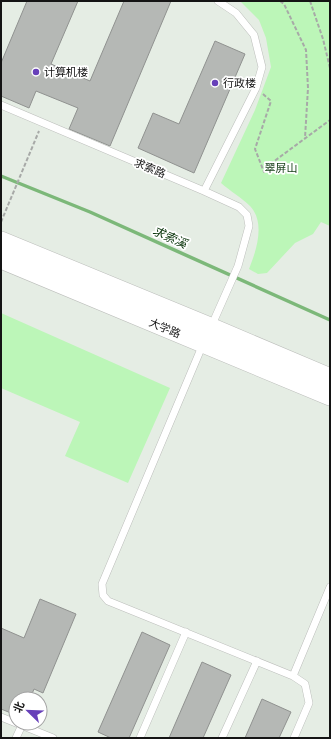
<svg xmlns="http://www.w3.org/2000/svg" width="331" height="739" viewBox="0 0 331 739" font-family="Cabin,'Noto Sans SC',sans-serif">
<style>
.built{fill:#e5ede4;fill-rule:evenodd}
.green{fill:#bcf6b8}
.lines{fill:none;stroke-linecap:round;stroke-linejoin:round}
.stream{stroke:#7cb879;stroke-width:3.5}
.building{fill:#b5b8b5;stroke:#909290}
.service-casing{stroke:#bcbebb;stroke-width:8}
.secondary-casing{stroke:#bcbebb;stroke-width:20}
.path{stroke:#a7a9a7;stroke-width:2;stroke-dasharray:4 2;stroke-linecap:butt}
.service{stroke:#fff;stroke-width:7}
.secondary{stroke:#fff;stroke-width:19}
.poi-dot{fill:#6740b9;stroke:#fff;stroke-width:1.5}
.labels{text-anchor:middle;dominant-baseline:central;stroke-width:3.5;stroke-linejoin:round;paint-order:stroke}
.poi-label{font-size:11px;fill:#141414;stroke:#fff;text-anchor:start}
.street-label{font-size:11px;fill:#141414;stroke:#fff}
.park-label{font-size:11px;fill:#103a11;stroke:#fff}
.water-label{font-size:12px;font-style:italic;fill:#0b360c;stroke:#fff}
</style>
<rect width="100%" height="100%" fill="#f4f7f4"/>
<!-- built -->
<path class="built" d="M 1,1 L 330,1 L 330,738 L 1,738 ZM 16,699 L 40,699 L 40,723 L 16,723 Z"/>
<!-- green -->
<path class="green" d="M 240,1 L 330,1 L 330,226 L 321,222 L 313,234 L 295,243 L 267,273 L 258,274 L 249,269 C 256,251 266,223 250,206 C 242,198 230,191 221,183 L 255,110 L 271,67 L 266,38 L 259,20 Z
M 1,313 L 170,388 L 128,483 L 65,456 L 80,422 L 1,388 Z"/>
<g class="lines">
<!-- stream -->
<path class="stream" d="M 1,176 L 90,212 L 330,320"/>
</g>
<!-- building -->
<path class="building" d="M 27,1 L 78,1 L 51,64 L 90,81 L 124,1 L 171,1 L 110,146 L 69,129 L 78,108 L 36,91 L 29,108 L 1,96 L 1,63 Z
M 215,41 L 245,54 L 194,173 L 138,148 L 153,113 L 179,124 Z
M 40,599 L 76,614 L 43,693 L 34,689 L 30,699 L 16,699 L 16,715 L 1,709 L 1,628 L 24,638 Z
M 142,632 L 170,645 L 129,738 L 111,738 L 98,732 Z
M 202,662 L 231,675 L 203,738 L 169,738 Z
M 262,699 L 291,712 L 279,738 L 245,738 Z"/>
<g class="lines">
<defs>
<path id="service" d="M 1,105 L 204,191 L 239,207 L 247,215 L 249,226 L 238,266 L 211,327
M 204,191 L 256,88 L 262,67 L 254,35 L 236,13 L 218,1
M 203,344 L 102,584 L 103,595 L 108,601 L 293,676 L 305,684 L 309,703 L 294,738
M 293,676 L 330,587
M 1,717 L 16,723
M 16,723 L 53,738
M 16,738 L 22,725
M 140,738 L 186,632
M 222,738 L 257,661"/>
<path id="secondary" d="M 1,241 L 210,327 L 330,378
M 1,259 L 330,396"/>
</defs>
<!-- service casing -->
<use href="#service" class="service-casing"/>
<!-- secondary casing -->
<use href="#secondary" class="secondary-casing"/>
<!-- path -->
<path class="path" d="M 280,1 L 284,4 L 306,50 L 308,88 L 305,138
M 310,1 L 323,39 L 330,68
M 263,94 L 271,101 L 255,149 L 264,172 L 273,162 L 330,120
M 1,222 L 39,131"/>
<!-- service -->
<use href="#service" class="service"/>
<!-- secondary -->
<use href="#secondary" class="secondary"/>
</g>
<!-- markers -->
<g class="poi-dot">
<circle cx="36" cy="72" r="4"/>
<circle cx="215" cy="83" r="4"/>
</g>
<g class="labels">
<!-- poi labels -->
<g class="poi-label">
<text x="44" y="72">计算机楼</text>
<text x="223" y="83">行政楼</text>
</g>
<!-- street labels -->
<g class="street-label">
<text transform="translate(150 168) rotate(23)">求索路</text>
<text transform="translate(165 328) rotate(23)">大学路</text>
</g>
<!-- park labels -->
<g class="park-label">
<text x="281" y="168">翠屏山</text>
</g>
<!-- water labels -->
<g class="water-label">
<text transform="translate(170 237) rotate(24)">求索溪</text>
</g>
</g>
<!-- border -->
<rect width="331" height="739" fill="none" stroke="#141414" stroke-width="4"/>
<!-- north arrow -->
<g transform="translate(28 711) rotate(293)"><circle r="19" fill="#ffffff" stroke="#a1a1a1"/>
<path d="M0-3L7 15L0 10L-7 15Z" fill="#6740b9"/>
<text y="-6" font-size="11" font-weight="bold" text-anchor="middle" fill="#141414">北</text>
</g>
</svg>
